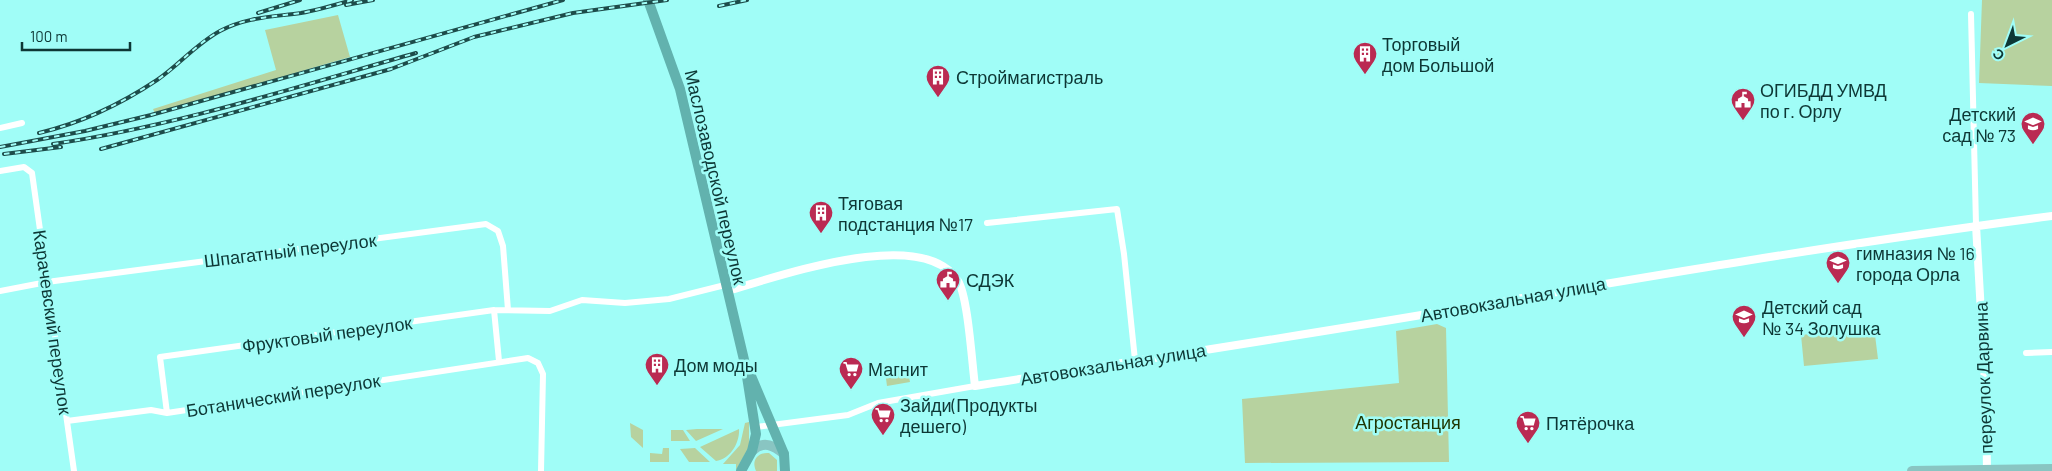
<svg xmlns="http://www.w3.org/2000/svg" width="2052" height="471" viewBox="0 0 2052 471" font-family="Barlow,sans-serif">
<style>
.green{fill:#b7d29f}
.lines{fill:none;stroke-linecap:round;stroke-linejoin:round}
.minor{stroke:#fff;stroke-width:6}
.tertiary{stroke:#fff;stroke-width:8}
.primary{stroke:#89c5c2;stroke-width:10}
.trunk{stroke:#62b2ae;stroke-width:10}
.rail-casing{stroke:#1d4c4a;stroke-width:4}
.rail{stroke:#a0fdf7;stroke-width:2;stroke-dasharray:5.5;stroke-linecap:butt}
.labels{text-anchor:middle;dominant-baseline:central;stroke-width:5;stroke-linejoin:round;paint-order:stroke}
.poi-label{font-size:18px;fill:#0d3735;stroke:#a0fdf7;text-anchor:start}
.street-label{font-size:18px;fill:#0d3735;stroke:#a0fdf7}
.park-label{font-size:18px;fill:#1e3400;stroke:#a0fdf7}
</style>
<rect width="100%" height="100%" fill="#a0fdf7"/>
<!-- green -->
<path class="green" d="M 1982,0 L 2052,0 L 2052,86 L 1979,83 Z
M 338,15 L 350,57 L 155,114 L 153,109 L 276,70 L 265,30 Z
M 1437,324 L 1446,328 L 1449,462 L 1245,463 L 1242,399 L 1399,383 L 1396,331 Z
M 1874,327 L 1878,359 L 1804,366 L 1801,335 Z
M 907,367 L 910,382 L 887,386 L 885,371 Z
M 749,422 L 749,447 L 736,470 L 736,464 L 723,464 L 740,445 L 745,423 Z
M 630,423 L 643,430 L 643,448 L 631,437 Z
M 697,429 L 723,429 L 696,441 L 686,430 Z
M 739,429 C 740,443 730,459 716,461 L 700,447 Z
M 671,430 L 683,430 L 690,441 L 671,441 Z
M 663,448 L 669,448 L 669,462 L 650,462 L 650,453 L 662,454 Z
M 695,448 L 710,462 L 689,462 L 680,449 Z
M 769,453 L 777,460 L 777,471 L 756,471 C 751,460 758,452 769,453 Z"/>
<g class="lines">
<!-- minor -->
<path class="minor" d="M 1971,14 L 1976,225
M 0,128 L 22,123
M 0,171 L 24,167 L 32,173 L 74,471
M 987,223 L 1117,209 L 1124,254 L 1135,360
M 0,291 L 47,282 L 486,224 L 498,231 L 503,246 L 508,310
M 494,310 L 499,361
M 2026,353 L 2052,352
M 167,413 L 160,357 L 494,310 L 550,311 L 582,300 L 625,303 L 669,299 L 725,285
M 67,421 L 151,410 L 167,413 L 528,358 L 538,363 L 543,374 L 541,471
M 756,427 L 848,415 L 878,403 L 975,386"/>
<!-- tertiary -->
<path class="tertiary" d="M 1976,225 L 1986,401 L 1987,471
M 727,291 C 778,277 923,224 958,281 C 968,296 972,364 975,386 C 1134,361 1293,337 1451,310 C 1651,276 1851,242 2052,216"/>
<!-- primary -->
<path class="primary" d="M 752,451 C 763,440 774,445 784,454
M 1912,471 L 2052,469"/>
<!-- trunk -->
<path class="trunk" d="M 648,0 L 680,89 L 745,364 L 756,434 L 752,451 L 741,471
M 751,376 L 784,454 L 785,471"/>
<defs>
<path id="rail" d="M 346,5 L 373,0
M 719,6 L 747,0
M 258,13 L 300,0
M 39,133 C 81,123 121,104 157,80 C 179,65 196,44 220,31 C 246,17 272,17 301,13 C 318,10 335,5 352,0
M 53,144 C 176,126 296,87 416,53
M 0,147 L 85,131 L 151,115 L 563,0
M 101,149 L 391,69 L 474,37 L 573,13 L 667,0
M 4,154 L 61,147"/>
</defs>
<!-- rail casing -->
<use href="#rail" class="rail-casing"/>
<!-- rail -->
<use href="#rail" class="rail"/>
</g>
<!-- icons -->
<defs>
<symbol id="building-pin" viewBox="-11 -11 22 30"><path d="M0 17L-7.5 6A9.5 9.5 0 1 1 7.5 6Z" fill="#ba2a52" stroke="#a0fdf7"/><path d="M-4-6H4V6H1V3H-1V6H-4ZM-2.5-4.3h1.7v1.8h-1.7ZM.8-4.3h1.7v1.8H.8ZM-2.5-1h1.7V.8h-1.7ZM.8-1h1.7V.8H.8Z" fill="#fff"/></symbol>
<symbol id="civic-pin" viewBox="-11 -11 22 30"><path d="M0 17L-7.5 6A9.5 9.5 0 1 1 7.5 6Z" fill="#ba2a52" stroke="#a0fdf7"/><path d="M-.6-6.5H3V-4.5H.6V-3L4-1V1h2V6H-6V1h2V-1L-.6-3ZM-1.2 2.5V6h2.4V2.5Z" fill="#fff"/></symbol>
<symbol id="school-pin" viewBox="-11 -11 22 30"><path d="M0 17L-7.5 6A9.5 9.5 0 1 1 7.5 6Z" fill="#ba2a52" stroke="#a0fdf7"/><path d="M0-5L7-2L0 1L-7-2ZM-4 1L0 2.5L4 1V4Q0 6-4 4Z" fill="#fff"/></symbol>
<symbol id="supermarket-pin" viewBox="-11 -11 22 30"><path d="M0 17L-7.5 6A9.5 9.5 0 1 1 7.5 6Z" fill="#ba2a52" stroke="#a0fdf7"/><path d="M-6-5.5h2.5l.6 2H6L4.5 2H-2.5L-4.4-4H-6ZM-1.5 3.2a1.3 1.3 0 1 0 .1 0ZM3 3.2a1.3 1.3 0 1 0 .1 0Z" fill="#fff"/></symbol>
</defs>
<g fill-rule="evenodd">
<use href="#building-pin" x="1351" y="40" width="28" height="38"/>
<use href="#building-pin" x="924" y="63" width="28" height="38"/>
<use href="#civic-pin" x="1729" y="86" width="28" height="38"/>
<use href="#school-pin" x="2019" y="110" width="28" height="38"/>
<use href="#building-pin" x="807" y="199" width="28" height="38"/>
<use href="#school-pin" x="1824" y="249" width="28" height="38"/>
<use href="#civic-pin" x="934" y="266" width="28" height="38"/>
<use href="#school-pin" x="1730" y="303" width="28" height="38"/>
<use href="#building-pin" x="643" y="351" width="28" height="38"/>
<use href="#supermarket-pin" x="837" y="355" width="28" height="38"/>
<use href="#supermarket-pin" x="869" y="401" width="28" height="38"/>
<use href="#supermarket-pin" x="1514" y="409" width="28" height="38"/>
</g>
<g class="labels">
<!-- poi labels -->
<g class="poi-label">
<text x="1382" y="44">Торговый<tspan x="1382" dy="21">дом Большой</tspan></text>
<text x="956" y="77">Строймагистраль</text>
<text x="1760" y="90">ОГИБДД УМВД<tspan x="1760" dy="21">по г. Орлу</tspan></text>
<text x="2016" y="114" text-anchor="end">Детский<tspan x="2016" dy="21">сад № 73</tspan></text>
<text x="838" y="203">Тяговая<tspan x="838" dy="21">подстанция №17</tspan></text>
<text x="1856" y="253">гимназия № 16<tspan x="1856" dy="21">города Орла</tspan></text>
<text x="966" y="280">СДЭК</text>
<text x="1762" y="307">Детский сад<tspan x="1762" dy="21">№ 34 Золушка</tspan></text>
<text x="674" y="365">Дом моды</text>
<text x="868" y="369">Магнит</text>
<text x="900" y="405">Зайди(Продукты<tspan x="900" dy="21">дешего)</tspan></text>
<text x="1546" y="423">Пятёрочка</text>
</g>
<!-- street labels -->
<g class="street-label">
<text transform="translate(716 177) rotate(77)">Маслозаводской переулок</text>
<text transform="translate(290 250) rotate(-7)">Шпагатный переулок</text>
<text transform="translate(1513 299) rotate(-10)">Автовокзальная улица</text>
<text transform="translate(53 322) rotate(82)">Карачевский переулок</text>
<text transform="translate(327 334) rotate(-8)">Фруктовый переулок</text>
<text transform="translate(1113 364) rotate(-9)">Автовокзальная улица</text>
<text transform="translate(1983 378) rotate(-92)">переулок Дарвина</text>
<text transform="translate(283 395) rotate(-9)">Ботанический переулок</text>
</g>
<!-- park labels -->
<g class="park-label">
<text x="1408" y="422">Агростанция</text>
</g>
</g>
<!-- north arrow -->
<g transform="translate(2007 45) rotate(222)" stroke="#a0fdf7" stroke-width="4" paint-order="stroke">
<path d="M0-4L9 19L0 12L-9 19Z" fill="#0d3735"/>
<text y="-8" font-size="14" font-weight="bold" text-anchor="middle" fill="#0d3735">С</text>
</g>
<!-- scale -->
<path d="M22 42v8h108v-8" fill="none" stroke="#0d3735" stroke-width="2.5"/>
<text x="30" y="42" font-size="15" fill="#0d3735" stroke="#a0fdf7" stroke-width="4" paint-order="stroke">100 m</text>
</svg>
